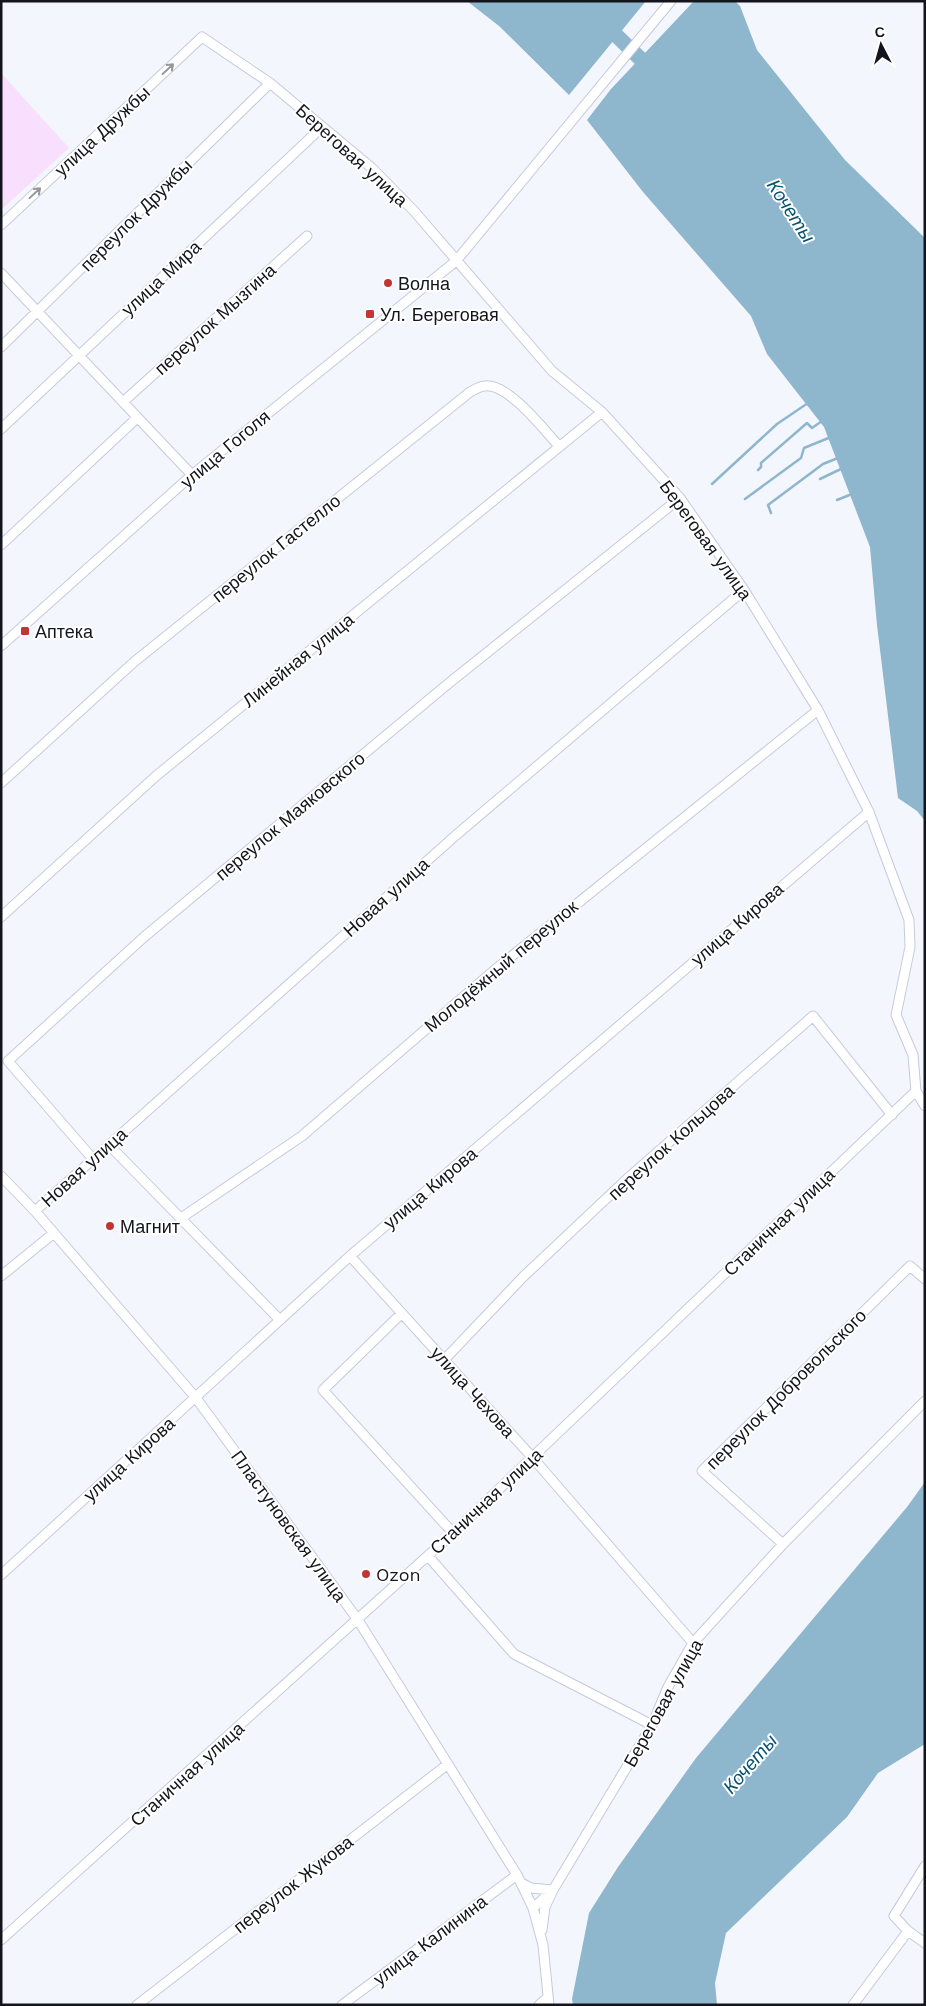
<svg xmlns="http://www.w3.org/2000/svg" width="926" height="2006" viewBox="0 0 926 2006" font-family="'Work Sans',sans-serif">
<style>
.green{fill:#f7dffd}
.water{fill:#8eb6cc}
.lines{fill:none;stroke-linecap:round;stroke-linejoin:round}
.stream{stroke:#8eb6cc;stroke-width:2.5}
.river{stroke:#8eb6cc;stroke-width:15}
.minor-casing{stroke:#c5cadd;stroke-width:11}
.minor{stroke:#fff;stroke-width:9}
.oneway{stroke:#959699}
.poi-dot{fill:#c33434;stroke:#fff;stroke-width:2}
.labels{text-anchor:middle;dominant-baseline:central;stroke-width:4;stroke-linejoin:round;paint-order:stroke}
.street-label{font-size:18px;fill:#14151c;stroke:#fff}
.poi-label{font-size:18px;fill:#14151c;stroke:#fff;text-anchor:start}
.water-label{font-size:19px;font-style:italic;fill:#065371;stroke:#fff}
</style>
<rect width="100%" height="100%" fill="#f4f6fe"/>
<!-- green -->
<path class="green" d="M 1,73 L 69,148 L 1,210 Z"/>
<!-- water -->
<path class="water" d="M 467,1 L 646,1 L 569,95 L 499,26 Z
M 694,1 L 735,1 L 740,6 L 757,50 L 845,160 L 925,238 L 925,821 L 917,811 L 898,798 L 877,625 L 870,547 L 824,427 L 767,354 L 751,316 L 643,192 L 587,120 L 611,89 Z
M 925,1482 L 925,1744 L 878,1773 L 847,1817 L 726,1933 L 715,1983 L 717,2005 L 573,2005 L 572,1999 L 589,1913 L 618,1867 L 696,1758 L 907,1507 Z"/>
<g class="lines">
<!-- stream -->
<path class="stream" d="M 758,470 L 761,467 L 761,463 L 807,423 L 812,428 L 822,421
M 820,479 L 843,468
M 712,484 L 777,424 L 808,403
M 745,499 L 801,458 L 804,448 L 831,437
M 837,500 L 852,494
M 771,513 L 768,505 L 823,464 L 838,458"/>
<!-- river -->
<path class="river" d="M 581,1 L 654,72"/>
<defs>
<path id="minor" d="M 1,225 L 202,37 L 270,83 L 373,169 L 414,211 L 552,371 L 602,412 L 680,498 L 744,590 L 818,710 L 869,812 L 909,920 L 910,947 L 896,1015 L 913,1055 L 916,1091 L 925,1106
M 1,273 L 192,475
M 1,347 L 270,83
M 123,402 L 307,236
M 1,429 L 322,127
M 1,545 L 137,418
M 1,646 L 192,475 L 456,261 L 671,1
M 1,783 L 134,662 L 470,392 C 474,390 480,386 485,386 C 508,383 544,430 559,446
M 1,917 L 156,776 L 602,412
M 109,1145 L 280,1320
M 93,1159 L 8,1061 L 144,937 L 449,683 L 680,498
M 1,1176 L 35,1211 L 196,1398 L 358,1620 L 517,1875 L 533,1908 L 543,1945 L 549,2005
M 35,1211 L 455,836 L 744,590
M 181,1218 L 302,1136 L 497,968 L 818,710
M 350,1256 L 532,1457 L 693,1643
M 1,1276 L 54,1233
M 401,1314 L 323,1390 L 453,1533
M 444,1360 L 523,1277 L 627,1179 L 813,1016 L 892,1115
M 783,1544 L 702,1471 L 910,1266 L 925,1279
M 428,1556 L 514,1654 L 652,1725
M 1,1575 L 350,1256 L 869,812
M 925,1866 L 894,1916 L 908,1931 L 925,1943
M 521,1883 L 531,1888 L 553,1890 L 545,1907 L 542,1930
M 533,1908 L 553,1890 L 652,1725 L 668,1687 L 693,1643 L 783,1544 L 925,1401
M 1,1940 L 453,1533 L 916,1091
M 137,2005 L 448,1764
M 342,2005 L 517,1875
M 539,2005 L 548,1997
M 853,2005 L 908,1931"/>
</defs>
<!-- minor casing -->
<use href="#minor" class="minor-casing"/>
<!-- minor -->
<use href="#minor" class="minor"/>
</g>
<!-- one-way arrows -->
<defs><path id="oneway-shaft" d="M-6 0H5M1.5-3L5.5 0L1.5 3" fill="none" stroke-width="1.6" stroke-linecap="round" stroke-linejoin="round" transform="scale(1.25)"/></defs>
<g class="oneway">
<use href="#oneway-shaft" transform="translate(168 69) rotate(-43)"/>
<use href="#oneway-shaft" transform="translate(35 193) rotate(-43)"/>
</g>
<!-- markers -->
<g class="poi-dot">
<circle cx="388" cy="283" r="5"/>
<rect x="365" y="309" width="10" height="10" rx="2.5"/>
<rect x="20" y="626" width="10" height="10" rx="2.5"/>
<circle cx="110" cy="1226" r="5"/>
<circle cx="366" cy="1574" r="5"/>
</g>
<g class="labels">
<!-- street labels -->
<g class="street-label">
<text transform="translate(102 131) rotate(-43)">улица Дружбы</text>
<text transform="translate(352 155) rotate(42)">Береговая улица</text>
<text transform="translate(136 215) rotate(-45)">переулок Дружбы</text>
<text transform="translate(161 278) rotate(-43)">улица Мира</text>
<text transform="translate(215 319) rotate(-42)">переулок Мызгина</text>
<text transform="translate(225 449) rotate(-40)">улица Гоголя</text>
<text transform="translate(706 540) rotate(54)">Береговая улица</text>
<text transform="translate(276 548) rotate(-39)">переулок Гастелло</text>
<text transform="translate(298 660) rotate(-39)">Линейная улица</text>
<text transform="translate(290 816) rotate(-40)">переулок Маяковского</text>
<text transform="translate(386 897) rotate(-42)">Новая улица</text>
<text transform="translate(737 924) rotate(-41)">улица Кирова</text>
<text transform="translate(501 966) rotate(-40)">Молодёжный переулок</text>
<text transform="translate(671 1142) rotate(-42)">переулок Кольцова</text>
<text transform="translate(84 1167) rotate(-42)">Новая улица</text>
<text transform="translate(430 1188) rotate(-40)">улица Кирова</text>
<text transform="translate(779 1222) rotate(-44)">Станичная улица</text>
<text transform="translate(786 1389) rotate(-45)">переулок Добровольского</text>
<text transform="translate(473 1392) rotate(48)">улица Чехова</text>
<text transform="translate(129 1459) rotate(-42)">улица Кирова</text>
<text transform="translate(486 1501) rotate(-43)">Станичная улица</text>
<text transform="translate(289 1526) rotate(54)">Пластуновская улица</text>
<text transform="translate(663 1703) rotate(-61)">Береговая улица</text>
<text transform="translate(187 1774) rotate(-42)">Станичная улица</text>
<text transform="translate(293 1884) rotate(-38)">переулок Жукова</text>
<text transform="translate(430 1940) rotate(-37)">улица Калинина</text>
</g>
<!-- poi labels -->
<g class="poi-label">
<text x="398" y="283">Волна</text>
<text x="380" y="314">Ул. Береговая</text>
<text x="35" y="631">Аптека</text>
<text x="120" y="1226">Магнит</text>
<text x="376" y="1574">Ozon</text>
</g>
<!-- water labels -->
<g class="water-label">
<text transform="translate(791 211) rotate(57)">Кочеты</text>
<text transform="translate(750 1764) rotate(-49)">Кочеты</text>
</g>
</g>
<!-- border -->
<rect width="926" height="2006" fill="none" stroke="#14151c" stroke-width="5"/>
<!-- north arrow -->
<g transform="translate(881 45) rotate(354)" stroke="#ffffff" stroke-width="4" paint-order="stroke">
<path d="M0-4L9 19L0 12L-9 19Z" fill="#14151c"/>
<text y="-8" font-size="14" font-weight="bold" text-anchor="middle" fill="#14151c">С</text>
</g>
</svg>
